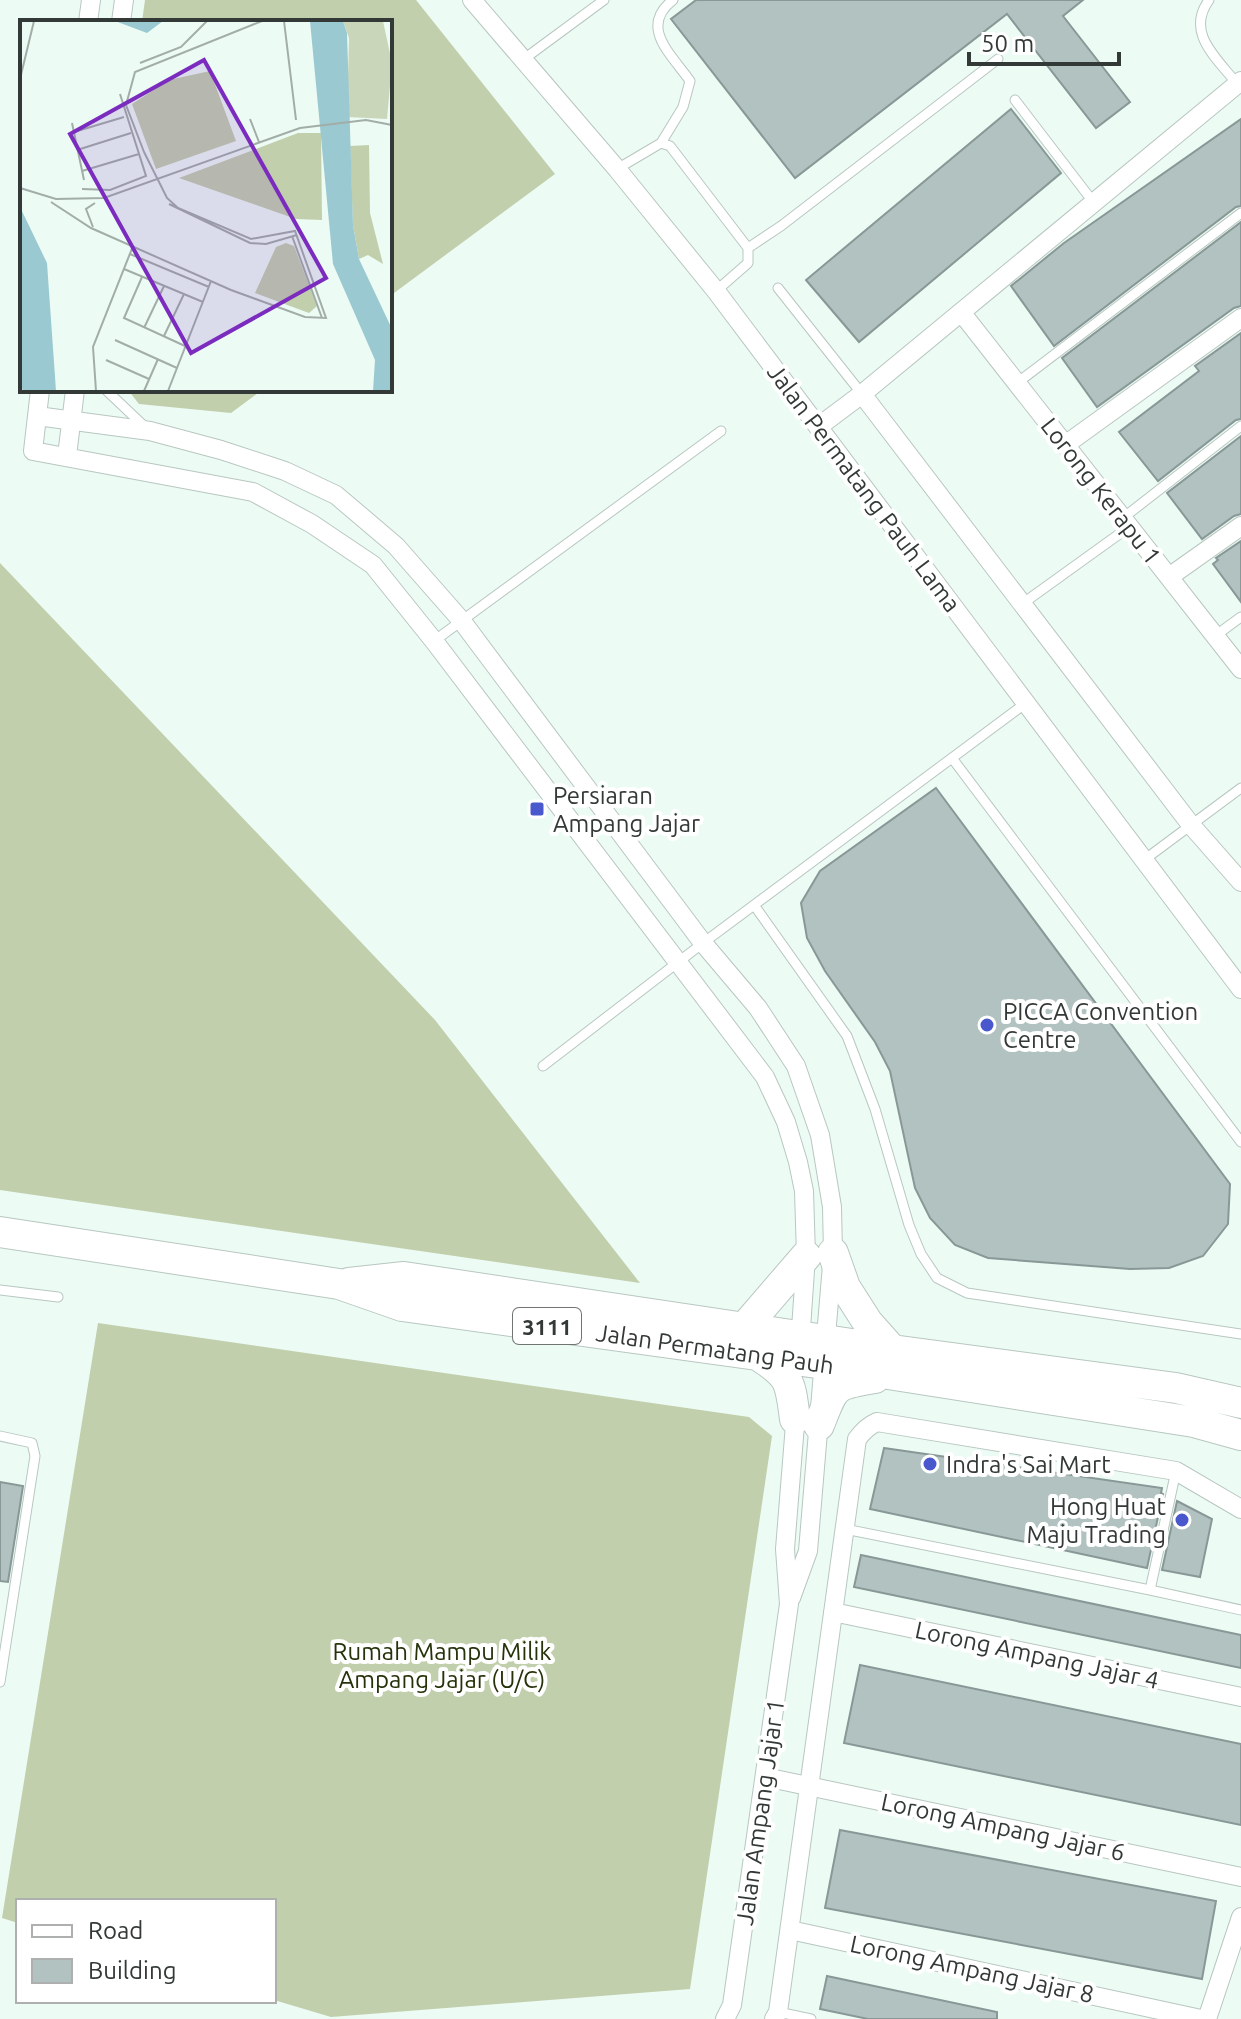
<svg xmlns="http://www.w3.org/2000/svg" width="1241" height="2019" viewBox="0 0 1241 2019" font-family="Ubuntu,sans-serif">
<style>
.forest{fill:#c1cfac}
.building{fill:#b1c2c0;stroke:#889896;stroke-width:2}
.lines{fill:none;stroke-linecap:round;stroke-linejoin:round}
.lane-casing{stroke:#b8c7c0;stroke-width:11}
.street-casing{stroke:#b8c7c0;stroke-width:20}
.primary-casing{stroke:#b8c7c0;stroke-width:32}
.lane{stroke:#fff;stroke-width:9}
.street{stroke:#fff;stroke-width:18}
.primary{stroke:#fff;stroke-width:30}
.poi-dot{fill:#4958cd;stroke:#fff;stroke-width:3}
.labels{text-anchor:middle;dominant-baseline:central;stroke-width:8;stroke-linejoin:round;paint-order:stroke}
.shield{fill:#fff;stroke:#707473;stroke-width:2}
.shield-label{font-size:22px;font-weight:bold;fill:#333937}
.street-label{font-size:24px;fill:#333937;stroke:#fff}
.poi-label{font-size:24px;fill:#333937;stroke:#fff;text-anchor:start}
.park-label{font-size:24px;fill:#25320a;stroke:#fff}
.inset-road{fill:none;stroke:#a2ada8;stroke-width:2}
.view{fill:#7b2cbf;fill-opacity:0.15;stroke:#7b2cbf;stroke-width:4}
.inset-edge{fill:none;stroke:#333937;stroke-width:4}
</style>
<rect width="100%" height="100%" fill="#ecfbf4"/>
<!-- forest -->
<path class="forest" d="M 145,0 L 416,0 L 555,174 L 390,296 L 390,22 L 142,22 Z
M 128,390 L 262,390 L 231,413 L 139,404 Z
M 0,563 L 435,1020 L 640,1283 L 0,1190 Z
M 98,1323 L 749,1417 L 772,1436 L 690,1989 L 331,2017 L 274,2000 L 274,1901 L 18,1901 L 18,1923 L 2,1918 Z"/>
<!-- building -->
<path class="building" d="M 696,0 L 1083,0 L 1063,16 L 1130,102 L 1096,128 L 1007,14 L 795,178 L 671,19 Z
M 1011,109 L 1061,173 L 859,342 L 806,280 Z
M 1241,119 L 1241,206 L 1236,207 L 1054,346 L 1011,286 L 1064,243 Z
M 1241,222 L 1241,306 L 1234,308 L 1097,407 L 1062,358 Z
M 1241,333 L 1241,419 L 1236,420 L 1158,481 L 1119,432 L 1199,371 L 1195,366 Z
M 1241,436 L 1241,514 L 1234,516 L 1202,539 L 1167,493 Z
M 1241,541 L 1241,602 L 1213,564 L 1218,560 L 1216,558 Z
M 936,788 L 1230,1184 L 1228,1224 L 1203,1256 L 1169,1268 L 1130,1269 L 988,1258 L 955,1245 L 930,1218 L 915,1188 L 890,1071 L 875,1042 L 825,971 L 807,938 L 801,903 L 820,871 Z
M 884,1448 L 1162,1488 L 1161,1493 L 1163,1494 L 1147,1568 L 870,1509 Z
M 0,1482 L 23,1486 L 8,1582 L 0,1581 Z
M 1177,1501 L 1212,1519 L 1200,1577 L 1162,1570 Z
M 861,1555 L 1241,1635 L 1241,1668 L 854,1587 Z
M 860,1665 L 1241,1744 L 1241,1825 L 844,1743 Z
M 840,1830 L 1216,1901 L 1202,1979 L 825,1908 Z
M 827,1976 L 997,2012 L 997,2019 L 868,2019 L 820,2009 Z"/>
<g class="lines">
<defs>
<path id="lane" d="M 1209,0 C 1185,33 1217,58 1237,84
M 524,59 L 604,0
M 1015,100 L 1094,203
M 661,143 L 683,107 L 690,81 C 672,55 638,27 673,0
M 617,169 L 661,143 L 670,146 L 748,248 L 748,263 L 716,291
M 748,248 L 781,226 L 998,59
M 778,288 L 862,394
M 1017,383 L 1241,213
M 106,390 L 144,426
M 1123,518 L 1241,426
M 1022,604 L 1129,527
M 1215,636 L 1241,617
M 434,641 L 721,431
M 952,758 L 1241,1142
M 1144,860 L 1241,788
M 754,905 L 847,1036 L 875,1109 L 909,1225 L 921,1254 L 937,1278 L 967,1293 L 1241,1334
M 543,1066 L 703,943 L 1026,703
M 0,1290 L 58,1297
M 0,1436 L 32,1443 L 35,1456 L 0,1682
M 845,1529 L 1150,1590 L 1241,1610
M 1150,1590 L 1176,1471
M 778,2012 L 811,2019"/>
<path id="street" d="M 472,0 L 617,169 L 716,291 L 1241,989
M 88,22 L 91,0
M 121,22 L 124,0
M 961,312 L 1241,669
M 40,390 L 33,451 L 253,492 L 312,524 L 373,565 L 434,641 L 765,1077 L 786,1122 L 798,1162 L 804,1191 L 806,1256 L 800,1343
M 862,394 L 1191,825 L 1241,882
M 37,416 L 150,431 L 221,450 L 285,471 L 336,495 L 396,546 L 461,620 L 703,943 L 758,1008 L 796,1066 L 820,1135 L 832,1207 L 833,1253 L 808,1551 L 791,1598
M 818,427 L 862,394 L 1241,81
M 1065,445 L 1241,318
M 67,456 L 75,390
M 1169,577 L 1241,526
M 833,1612 L 1241,1697
M 765,1777 L 1241,1877
M 790,1930 L 1201,2019
M 725,2019 L 732,2005 L 789,1604 L 785,1549 L 796,1412
M 774,2019 L 778,2012 L 857,1439 C 863,1431 868,1426 877,1422 L 1176,1471 L 1241,1509
M 1207,2019 L 1241,1917"/>
<path id="primary" d="M 0,1232 L 339,1284 L 402,1306 L 824,1364 L 1194,1422 L 1241,1435
M 833,1253 L 845,1287 L 868,1323 L 892,1350
M 349,1283 L 404,1277 L 892,1350 L 1176,1388 L 1241,1403
M 744,1328 L 806,1256
M 759,1356 C 792,1377 790,1383 795,1419
M 819,1425 C 835,1385 832,1385 875,1378"/>
</defs>
<!-- lane casing -->
<use href="#lane" class="lane-casing"/>
<!-- street casing -->
<use href="#street" class="street-casing"/>
<!-- primary casing -->
<use href="#primary" class="primary-casing"/>
<!-- lane -->
<use href="#lane" class="lane"/>
<!-- street -->
<use href="#street" class="street"/>
<!-- primary -->
<use href="#primary" class="primary"/>
</g>
<!-- markers -->
<g class="poi-dot">
<rect x="529" y="801" width="16" height="16" rx="4"/>
<circle cx="987" cy="1025" r="8"/>
<circle cx="930" cy="1464" r="8"/>
<circle cx="1182" cy="1520" r="8"/>
</g>
<g class="labels">
<!-- shield labels -->
<rect class="shield" x="513" y="1308" width="68" height="36" rx="6"/>
<g class="shield-label">
<text x="547" y="1326">3111</text>
</g>
<!-- street labels -->
<g class="street-label">
<text transform="translate(864 488) rotate(53)">Jalan Permatang Pauh Lama</text>
<text transform="translate(1101 491) rotate(52)">Lorong Kerapu 1</text>
<text transform="translate(715 1349) rotate(8)">Jalan Permatang Pauh</text>
<text transform="translate(1037 1655) rotate(12)">Lorong Ampang Jajar 4</text>
<text transform="translate(760 1812) rotate(-82)">Jalan Ampang Jajar 1</text>
<text transform="translate(1003 1827) rotate(12)">Lorong Ampang Jajar 6</text>
<text transform="translate(972 1969) rotate(12)">Lorong Ampang Jajar 8</text>
</g>
<!-- poi labels -->
<g class="poi-label">
<text x="553" y="795">Persiaran<tspan x="553" dy="28">Ampang Jajar</tspan></text>
<text x="1003" y="1011">PICCA Convention<tspan x="1003" dy="28">Centre</tspan></text>
<text x="946" y="1464">Indra's Sai Mart</text>
<text x="1166" y="1506" text-anchor="end">Hong Huat<tspan x="1166" dy="28">Maju Trading</tspan></text>
</g>
<!-- park labels -->
<g class="park-label">
<text x="442" y="1651">Rumah Mampu Milik<tspan x="442" dy="28">Ampang Jajar (U/C)</tspan></text>
</g>
</g>
<!-- overview -->
<g transform="translate(20 20)">
<rect width="372" height="372" fill="#ecfbf4"/>
<path d="M 323,1 L 363,1 L 372,43 L 367,99 L 327,97 L 329,18 Z" fill="#cad6b9"/>
<path d="M 190,51 L 216,121 L 136,149 L 112,84 L 149,60 ZM 278,113 L 301,113 L 302,200 L 276,199 L 159,158 ZM 349,125 L 350,193 L 363,244 L 348,235 L 339,239 L 333,205 L 330,126 ZM 266,223 L 274,226 L 297,286 L 289,293 L 235,273 L 256,227 Z" fill="#c1cfac"/>
<path d="M 95,1 L 143,1 L 127,13 ZM 290,1 L 323,1 L 327,13 L 333,205 L 339,239 L 372,309 L 372,371 L 353,371 L 355,340 L 313,244 ZM 0,187 L 27,243 L 36,371 L 3,371 L 0,363 Z" fill="#9bc9d1"/>
<path class="inset-road" d="M 264,1 L 276,100M 120,43 L 161,27 L 187,1M 0,59 L 14,1M 230,99 L 239,122M 52,103 L 64,160M 54,112 L 104,97M 57,130 L 111,113M 124,132 L 106,85 L 115,52 L 242,1M 62,151 L 119,134M 0,168 L 36,179 L 84,178 L 280,108 L 346,100 L 372,105M 62,169 L 90,170 L 126,156 L 100,74M 31,182 L 71,208 L 211,270 L 285,297 L 306,298 L 275,211 L 231,219 L 158,188 L 147,178 L 124,132M 149,184 L 230,223 L 246,224 L 277,215M 73,207 L 66,189 L 75,183M 272,216 L 302,298M 110,234 L 189,267M 104,249 L 183,282M 122,257 L 104,298 L 165,326M 124,308 L 144,266M 144,316 L 164,274M 95,320 L 157,348M 86,340 L 129,359M 76,371 L 73,327 L 113,226M 124,371 L 138,339M 148,371 L 191,261"/>
<path class="view" d="M 184,40 L 306,258 L 171,333 L 50,114 Z"/>
<rect width="372" height="372" class="inset-edge"/>
</g>
<!-- legend -->
<rect x="16" y="1899" width="260" height="104" fill="#ffffff" stroke="#adb0af" stroke-width="2"/>
<rect x="32" y="1925" width="40" height="12" fill="#ffffff" stroke="#adb0af" stroke-width="2"/>
<text x="88" y="1939" font-size="24" fill="#333937">Road</text>
<rect x="32" y="1959" width="40" height="24" fill="#b1c2c0" stroke="#adb0af" stroke-width="2"/>
<text x="88" y="1979" font-size="24" fill="#333937">Building</text>
<!-- scale -->
<path d="M969 52v12h150v-12" fill="none" stroke="#333937" stroke-width="4"/>
<text x="981" y="52" font-size="24" fill="#333937" stroke="#ffffff" stroke-width="6" paint-order="stroke">50 m</text>
</svg>
